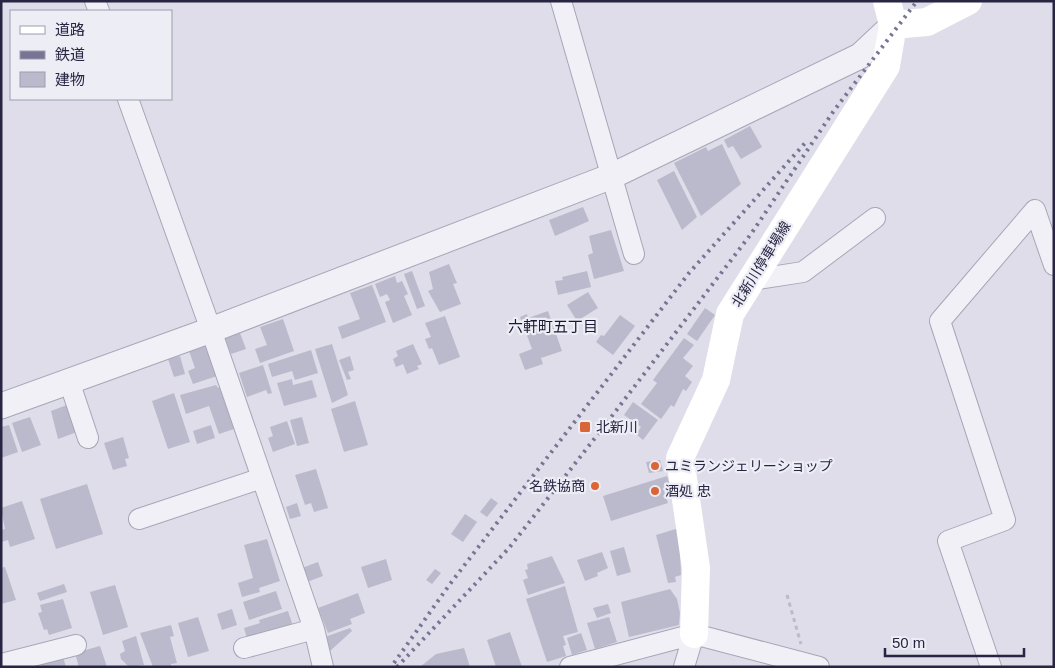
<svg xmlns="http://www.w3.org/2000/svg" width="1055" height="668" viewBox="0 0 1055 668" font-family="Arial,'Noto Sans JP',sans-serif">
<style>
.building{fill:#bbbacc}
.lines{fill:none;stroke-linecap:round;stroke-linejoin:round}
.minor-casing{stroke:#a7a6b7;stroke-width:22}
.tertiary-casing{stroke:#a7a6b7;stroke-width:27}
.path{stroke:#bcbbc8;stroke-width:3;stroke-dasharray:4 4;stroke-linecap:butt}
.minor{stroke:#f1f0f7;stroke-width:20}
.tertiary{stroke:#f1f0f7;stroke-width:25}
.secondary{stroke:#fff;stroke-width:28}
.rail{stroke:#777594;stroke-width:4;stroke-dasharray:2.5 5;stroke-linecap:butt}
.poi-dot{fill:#da6536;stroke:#ededf6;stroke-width:2}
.labels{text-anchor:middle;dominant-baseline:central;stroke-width:4.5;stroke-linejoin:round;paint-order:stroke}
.street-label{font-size:14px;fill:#272541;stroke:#ededf6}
.poi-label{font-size:14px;fill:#272541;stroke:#ededf6;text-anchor:start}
.neighbourhood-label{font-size:15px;fill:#1a1831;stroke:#ededf6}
</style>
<rect width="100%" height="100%" fill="#dedde9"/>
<!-- building -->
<path class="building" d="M 750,126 L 762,147 L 741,159 L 733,146 L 728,148 L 724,140 Z
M 722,144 L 741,184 L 701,216 L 674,163 L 706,147 L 708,151 Z
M 674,171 L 697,217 L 682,230 L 657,180 Z
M 583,207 L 589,221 L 555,236 L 549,220 Z
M 611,230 L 624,271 L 594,279 L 588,255 L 593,253 L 589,236 Z
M 449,264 L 457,283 L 453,284 L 461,304 L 440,312 L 428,291 L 433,289 L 429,272 Z
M 412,271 L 425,306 L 417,309 L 404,274 Z
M 587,271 L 591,287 L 558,295 L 555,281 L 563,280 L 562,277 Z
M 395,276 L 397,283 L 402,281 L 408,294 L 404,296 L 412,315 L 393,323 L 385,302 L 390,300 L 387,294 L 380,297 L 375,284 Z
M 372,285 L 386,322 L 342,339 L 338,327 L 360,319 L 350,293 Z
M 588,292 L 598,308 L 577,321 L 567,305 Z
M 705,308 L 715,315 L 697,341 L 687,334 Z
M 548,311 L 562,351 L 541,358 L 543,364 L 525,370 L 519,354 L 532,349 L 520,317 L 527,314 L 528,318 Z
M 620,315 L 635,326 L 613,355 L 596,342 L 601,335 L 604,336 Z
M 445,316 L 460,357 L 439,365 L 432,348 L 429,349 L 425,339 L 431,337 L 425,323 Z
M 283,319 L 294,351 L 260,363 L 255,349 L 267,345 L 260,327 Z
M 240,333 L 246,349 L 231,354 L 225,338 Z
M 684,338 L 694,345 L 683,358 L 693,366 L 685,376 L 692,382 L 686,391 L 683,389 L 674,407 L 671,405 L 661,419 L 641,404 L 657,383 L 653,380 Z
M 332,344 L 348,395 L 332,403 L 315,349 Z
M 413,344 L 422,364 L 417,366 L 419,369 L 407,374 L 403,364 L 396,367 L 393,359 L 398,356 L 396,351 Z
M 207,345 L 217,376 L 193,384 L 188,371 L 195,368 L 189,351 Z
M 311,350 L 318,373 L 295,380 L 292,371 L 272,377 L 268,364 Z
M 180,356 L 185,374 L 174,377 L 168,359 Z
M 350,356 L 354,370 L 348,372 L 351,379 L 347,380 L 339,360 Z
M 263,365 L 272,393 L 268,394 L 266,390 L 247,397 L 239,373 Z
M 292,379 L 293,385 L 312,380 L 317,397 L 284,406 L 277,383 Z
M 216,385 L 218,388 L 222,386 L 237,428 L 219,434 L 209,406 L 186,414 L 180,395 Z
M 174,393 L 190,442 L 168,449 L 152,401 Z
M 355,401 L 368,445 L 344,452 L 331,409 Z
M 633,402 L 658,420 L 643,440 L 636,434 L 641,427 L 624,415 Z
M 67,405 L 77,432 L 58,439 L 51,411 Z
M 30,417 L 41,445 L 22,452 L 12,423 Z
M 302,417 L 309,443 L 297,446 L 290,420 Z
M 287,421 L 295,444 L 273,452 L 268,438 L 273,436 L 270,427 Z
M 9,425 L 18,452 L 1,458 L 1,427 Z
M 211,425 L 215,438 L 197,444 L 193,431 Z
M 123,437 L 129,458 L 125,459 L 127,466 L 113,470 L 104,443 Z
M 660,460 L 663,471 L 649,473 L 646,462 Z
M 316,469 L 328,508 L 314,512 L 311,503 L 305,505 L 295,475 Z
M 667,476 L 671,489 L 664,491 L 668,503 L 611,521 L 603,496 Z
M 87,484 L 103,534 L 56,549 L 40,499 Z
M 491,498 L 498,503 L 487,517 L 480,512 Z
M 22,501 L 35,539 L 10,547 L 8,540 L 1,542 L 1,530 L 5,529 L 1,508 Z
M 297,503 L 301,516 L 290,519 L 286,507 Z
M 465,514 L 477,522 L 463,542 L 451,534 Z
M 679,528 L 681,575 L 675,577 L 676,582 L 668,583 L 656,535 Z
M 267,539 L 280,581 L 259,588 L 260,592 L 242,597 L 238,583 L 253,578 L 244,545 Z
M 624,547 L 631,572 L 617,576 L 610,551 Z
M 602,552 L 608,568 L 597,573 L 598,576 L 585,581 L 577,560 Z
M 552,556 L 565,583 L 528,595 L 523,580 L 528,578 L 525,570 L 528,569 L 527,564 Z
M 386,559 L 392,580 L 368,588 L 361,567 Z
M 318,562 L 323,576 L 307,582 L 302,568 Z
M 5,567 L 16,600 L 1,604 L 1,568 Z
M 435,569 L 441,573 L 432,584 L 426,580 Z
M 64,584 L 67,592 L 40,601 L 37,593 Z
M 115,585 L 128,627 L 103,635 L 90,592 Z
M 565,586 L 578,632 L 563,636 L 566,645 L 563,646 L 566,656 L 547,662 L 526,599 Z
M 670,589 L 677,599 L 680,613 L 679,625 L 629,637 L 621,602 Z
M 276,591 L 282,609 L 249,620 L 243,602 Z
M 358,593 L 365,613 L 350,619 L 352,624 L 328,633 L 318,608 Z
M 63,599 L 72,628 L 49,635 L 47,629 L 44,630 L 38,613 L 42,612 L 40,605 Z
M 608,604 L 611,613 L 597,618 L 593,608 Z
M 232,609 L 237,625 L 222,630 L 217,614 Z
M 288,611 L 294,629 L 248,642 L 244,628 L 260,623 L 259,620 Z
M 198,617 L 209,651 L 188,657 L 178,623 Z
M 609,617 L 617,642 L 595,649 L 587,623 Z
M 171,625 L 174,636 L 170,637 L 177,663 L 171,664 L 171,667 L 153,667 L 140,633 Z
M 350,628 L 352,631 L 330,651 L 325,637 Z
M 510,632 L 522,667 L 496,667 L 487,640 Z
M 581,633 L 587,650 L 572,655 L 567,638 Z
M 136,636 L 144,665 L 129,667 L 121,659 L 120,654 L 125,651 L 122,641 Z
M 100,646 L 107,667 L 79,667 L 75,653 Z
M 464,648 L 470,667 L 420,667 L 436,654 Z
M 63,657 L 66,667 L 43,667 L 41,662 Z"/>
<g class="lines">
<defs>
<path id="minor" d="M 95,1 L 99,11
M 561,1 L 634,254
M 128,99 L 211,330 L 314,629 L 323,667
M 751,280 L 803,272 L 875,218
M 69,381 L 88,438
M 139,519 L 262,478
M 244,648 L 314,629
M 1,664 L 76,645
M 570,667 L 694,634 L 819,667
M 684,667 L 694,634
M 991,667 L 948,541 L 1005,520 L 940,321 L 1035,210 L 1054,265"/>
<path id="tertiary" d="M 1,406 L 211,330 L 612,176 L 860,56 L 893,25"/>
</defs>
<!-- minor casing -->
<use href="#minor" class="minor-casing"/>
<!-- tertiary casing -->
<use href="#tertiary" class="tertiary-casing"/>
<!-- path -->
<path class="path" d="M 787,595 L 801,644"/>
<!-- minor -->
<use href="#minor" class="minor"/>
<!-- tertiary -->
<use href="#tertiary" class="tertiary"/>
<!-- secondary -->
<path class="secondary" d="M 893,25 L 927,22 L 968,1
M 694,634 L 696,568 L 680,458 L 716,380 L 730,314 L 886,66 L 893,25 L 887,1"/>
<!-- rail -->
<path class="rail" d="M 394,663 L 450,584 L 689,273 L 806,142
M 397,667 L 509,548 L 602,429 L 751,234 L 833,112 L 917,1"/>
</g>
<!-- markers -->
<g class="poi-dot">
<rect x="579" y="421" width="12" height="12" rx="2.5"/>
<circle cx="655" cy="466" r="5"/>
<circle cx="595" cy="486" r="5"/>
<circle cx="655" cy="491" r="5"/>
</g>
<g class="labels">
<!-- street labels -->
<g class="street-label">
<text transform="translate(761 264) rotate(-58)">北新川停車場線</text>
</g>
<!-- poi labels -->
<g class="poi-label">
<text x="596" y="427">北新川</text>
<text x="665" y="466">ユミランジェリーショップ</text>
<text x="585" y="486" text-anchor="end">名鉄協商</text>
<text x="665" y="491">酒処 忠</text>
</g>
<!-- neighbourhood labels -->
<g class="neighbourhood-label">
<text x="553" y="326">六軒町五丁目</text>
</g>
</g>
<!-- border -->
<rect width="1055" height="668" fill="none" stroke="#272541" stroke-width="5"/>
<!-- legend -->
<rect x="10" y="10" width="162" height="90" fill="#ededf6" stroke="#9e9dae"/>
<rect x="20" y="26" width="25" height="8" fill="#ffffff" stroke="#9e9dae"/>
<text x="55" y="35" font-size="15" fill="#272541">道路</text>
<rect x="20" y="51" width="25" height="8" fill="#777594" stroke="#9e9dae"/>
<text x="55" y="60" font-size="15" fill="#272541">鉄道</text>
<rect x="20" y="72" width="25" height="15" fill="#bbbacc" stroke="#9e9dae"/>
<text x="55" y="85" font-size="15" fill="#272541">建物</text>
<!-- scale -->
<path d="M885 648v8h139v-8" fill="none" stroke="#272541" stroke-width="2.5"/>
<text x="892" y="648" font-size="15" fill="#272541" stroke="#ededf6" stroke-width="4" paint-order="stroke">50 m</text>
</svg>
